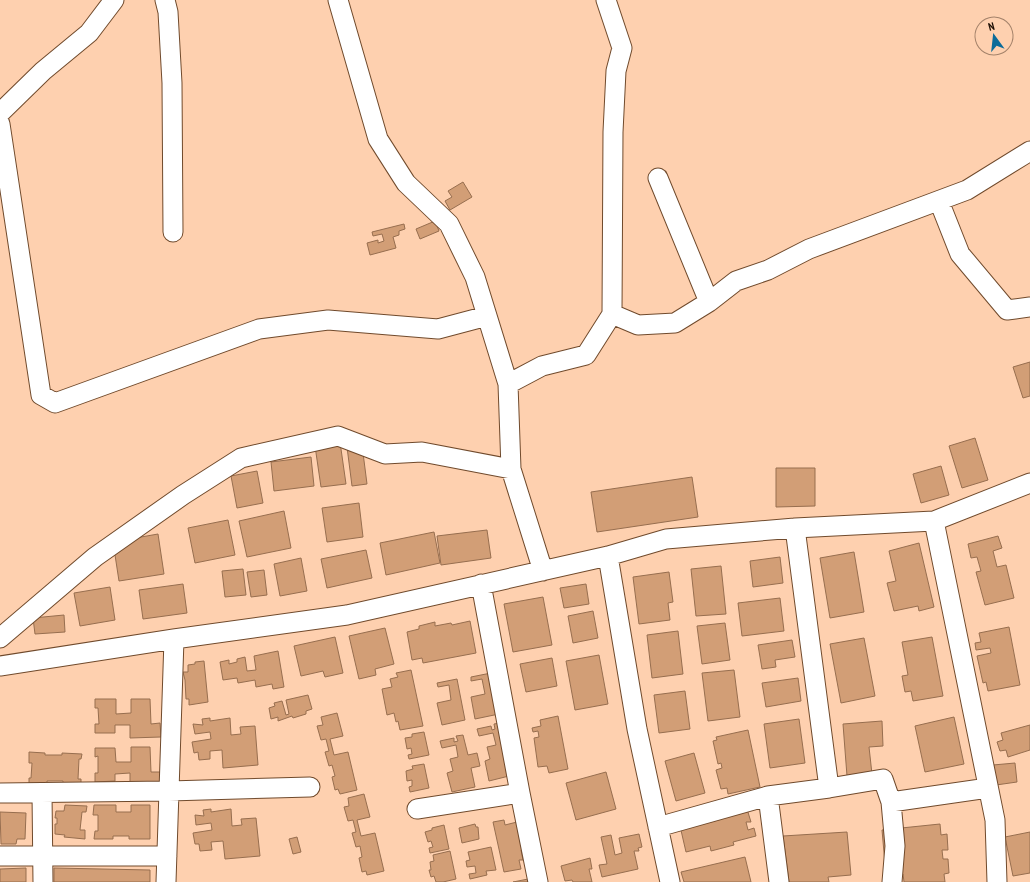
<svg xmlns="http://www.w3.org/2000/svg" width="1030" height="882" viewBox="0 0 1030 882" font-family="'PT Sans Narrow',sans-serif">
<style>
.building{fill:#d29e76;stroke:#976e4f}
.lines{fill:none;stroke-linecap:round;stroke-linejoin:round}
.street-casing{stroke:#704a2c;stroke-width:21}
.street{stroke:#fff;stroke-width:19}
</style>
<rect width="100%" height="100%" fill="#fed0af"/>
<!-- building -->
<path class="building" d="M 463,182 L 472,197 L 450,210 L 445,201 L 452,197 L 448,191 Z
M 435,221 L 439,231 L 420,239 L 416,229 Z
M 404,224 L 405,229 L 399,231 L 399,235 L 393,237 L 396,248 L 370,255 L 367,243 L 378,240 L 378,243 L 384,241 L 382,234 L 373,236 L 372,232 Z
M 1030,362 L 1030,396 L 1023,398 L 1013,367 Z
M 975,438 L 988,480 L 962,488 L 949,446 Z
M 340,442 L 346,484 L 321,487 L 315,446 Z
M 362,445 L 367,484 L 352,486 L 347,447 Z
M 311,457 L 314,486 L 274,491 L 271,462 Z
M 941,466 L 949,495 L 921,503 L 913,474 Z
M 776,468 L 815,468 L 815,506 L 776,507 Z
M 257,471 L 263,503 L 237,508 L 231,476 Z
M 692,477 L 698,517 L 597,532 L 591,492 Z
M 359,503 L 363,537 L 327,542 L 322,508 Z
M 284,511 L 291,548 L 247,557 L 239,521 Z
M 228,520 L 235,555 L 195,563 L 188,528 Z
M 487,530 L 491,558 L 441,565 L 437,536 Z
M 434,532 L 440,563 L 386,575 L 380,543 Z
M 158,534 L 164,574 L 119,581 L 113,542 Z
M 998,536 L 1002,548 L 993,551 L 997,567 L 1006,565 L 1014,598 L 985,605 L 976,572 L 981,571 L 977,557 L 971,558 L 968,544 Z
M 919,543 L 934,607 L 919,611 L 918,606 L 894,611 L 887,583 L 896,581 L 889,551 Z
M 366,550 L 372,578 L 327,588 L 321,559 Z
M 854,552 L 864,612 L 830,618 L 820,558 Z
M 780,557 L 783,583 L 753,587 L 750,561 Z
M 301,558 L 307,591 L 280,596 L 274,564 Z
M 721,566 L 726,614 L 696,616 L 691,569 Z
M 243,569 L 246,595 L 225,597 L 222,571 Z
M 264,570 L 267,595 L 251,597 L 247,572 Z
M 669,572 L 673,602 L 668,603 L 670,620 L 639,624 L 633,577 Z
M 183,584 L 187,613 L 143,619 L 139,590 Z
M 586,584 L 589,604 L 564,608 L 560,588 Z
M 110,587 L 115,620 L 80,626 L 74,593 Z
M 543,597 L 552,645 L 513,652 L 504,604 Z
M 780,598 L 784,631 L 742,636 L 738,603 Z
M 593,611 L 598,638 L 573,643 L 568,616 Z
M 64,615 L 65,632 L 35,634 L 33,618 Z
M 470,621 L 476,653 L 423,663 L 422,658 L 412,660 L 407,632 L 419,629 L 419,626 L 435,622 L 435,626 L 451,623 L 452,625 Z
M 725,623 L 730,660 L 702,664 L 697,626 Z
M 1009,627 L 1020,685 L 988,691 L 986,682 L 983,683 L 977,656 L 991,653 L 990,648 L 976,650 L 975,643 L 981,642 L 979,633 Z
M 385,628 L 394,664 L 375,669 L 376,675 L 359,679 L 349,636 Z
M 678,631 L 683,674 L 652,678 L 647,635 Z
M 335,637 L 343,673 L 325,677 L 323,671 L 301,676 L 294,646 Z
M 932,637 L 943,696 L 913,701 L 911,691 L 905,692 L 902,676 L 908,675 L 902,642 Z
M 864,638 L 875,696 L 841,703 L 830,644 Z
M 792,640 L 795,657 L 775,660 L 776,667 L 762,669 L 758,645 Z
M 278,651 L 284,687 L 273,689 L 272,684 L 256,687 L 255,680 L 238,683 L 237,678 L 223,680 L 220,662 L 229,660 L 229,664 L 237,662 L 237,659 L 245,657 L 247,671 L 256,670 L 254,656 Z
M 599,655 L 608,704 L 575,710 L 566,661 Z
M 552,658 L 557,686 L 526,692 L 520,664 Z
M 204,661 L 208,702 L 189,705 L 189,699 L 186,699 L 185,680 L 183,672 L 188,672 L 188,665 L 195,664 L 195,662 Z
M 411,670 L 423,726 L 400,730 L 398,721 L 396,722 L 394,713 L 387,715 L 382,689 L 392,687 L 390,679 L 398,677 L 396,673 Z
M 734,670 L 740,717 L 708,721 L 702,673 Z
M 491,673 L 499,714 L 475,719 L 471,697 L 485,694 L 482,679 L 471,681 L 471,677 Z
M 798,678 L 801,701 L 766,707 L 762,683 Z
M 457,679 L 465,720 L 442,725 L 437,703 L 451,700 L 449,685 L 438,687 L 437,683 Z
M 685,691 L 690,729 L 659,733 L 654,695 Z
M 308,695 L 312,709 L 306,711 L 306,714 L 293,718 L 292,716 L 278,721 L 278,717 L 271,719 L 269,708 L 275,706 L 274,703 L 282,701 L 286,715 L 289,714 L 286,700 Z
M 95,699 L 116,699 L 116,714 L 131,713 L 131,699 L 150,699 L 151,724 L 160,723 L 161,737 L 130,738 L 130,725 L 115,725 L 115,733 L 95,733 L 95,724 L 99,724 L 98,708 L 95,708 Z
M 337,713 L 343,736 L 330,739 L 334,755 L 348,752 L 357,790 L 340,794 L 338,789 L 335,790 L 332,777 L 335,776 L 332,765 L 329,766 L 325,752 L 329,751 L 326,739 L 321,740 L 317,726 L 323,725 L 321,717 Z
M 558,716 L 568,769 L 549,773 L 547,766 L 538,767 L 534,738 L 539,737 L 538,731 L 533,732 L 532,728 L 541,726 L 540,720 Z
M 954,717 L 964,764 L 925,772 L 915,726 Z
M 210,718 L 210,721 L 230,718 L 231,735 L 241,734 L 240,727 L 255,726 L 258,765 L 223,768 L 222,750 L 210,751 L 210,759 L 199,760 L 198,752 L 194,753 L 192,742 L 211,739 L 210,732 L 195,734 L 193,724 L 203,725 L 202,719 Z
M 799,719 L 805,763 L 770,768 L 764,724 Z
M 882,721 L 883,746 L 869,747 L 872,774 L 847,776 L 843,724 Z
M 500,723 L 513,775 L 489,781 L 485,761 L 490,759 L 487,747 L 496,745 L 493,733 L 479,736 L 477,729 L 491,726 L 492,730 L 495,729 L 494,724 Z
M 1030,725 L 1030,750 L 1008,757 L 1006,750 L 1000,751 L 997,742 L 1003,740 L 1001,733 Z
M 748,730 L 760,787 L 728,794 L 727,788 L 721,789 L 716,770 L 722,768 L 721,763 L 718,764 L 713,741 L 717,740 L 716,737 Z
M 424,732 L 429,755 L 409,759 L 408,755 L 412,754 L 411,748 L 407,749 L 405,738 L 412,737 L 412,734 Z
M 463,735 L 468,755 L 477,753 L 480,766 L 471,768 L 475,787 L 452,792 L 447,773 L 453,771 L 450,759 L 458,757 L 456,745 L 442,748 L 440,741 L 454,738 L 454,742 L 458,741 L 456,736 Z
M 131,747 L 150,747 L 151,772 L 160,772 L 161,786 L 130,787 L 130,773 L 115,774 L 115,781 L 95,782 L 95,773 L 98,773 L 98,756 L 95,757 L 95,748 L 115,748 L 116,762 L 131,762 Z
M 29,752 L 45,753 L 45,755 L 62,755 L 62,753 L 82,754 L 81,759 L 79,759 L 78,779 L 81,779 L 81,786 L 63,786 L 63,781 L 47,781 L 47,786 L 29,785 L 29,778 L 31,778 L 32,763 L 29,763 Z
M 694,753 L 705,793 L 676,801 L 665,761 Z
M 1015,763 L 1017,782 L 996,785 L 993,765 Z
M 424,764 L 429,788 L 410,792 L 409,787 L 412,786 L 412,780 L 407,781 L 406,771 L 413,769 L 412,766 Z
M 606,772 L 616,809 L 576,820 L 566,783 Z
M 364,794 L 370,817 L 357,820 L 361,836 L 375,833 L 384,871 L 367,875 L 366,871 L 362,872 L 359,858 L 362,857 L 360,846 L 356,847 L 352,833 L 356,832 L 353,820 L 348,821 L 344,807 L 349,806 L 348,798 Z
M 65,805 L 87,806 L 86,812 L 82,812 L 80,830 L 85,830 L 85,839 L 64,837 L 65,835 L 55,834 L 55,824 L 57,824 L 57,818 L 55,818 L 56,811 L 64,811 Z
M 94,805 L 116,805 L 116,812 L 131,812 L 131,805 L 150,805 L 150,839 L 129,839 L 129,836 L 113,836 L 113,839 L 94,839 L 95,831 L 98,831 L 98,815 L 93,815 Z
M 211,809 L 211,812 L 231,809 L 232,826 L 242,825 L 241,819 L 256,818 L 260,856 L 225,859 L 223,841 L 211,842 L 212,850 L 200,851 L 199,844 L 195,844 L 193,833 L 212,830 L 211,823 L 196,825 L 195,815 L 204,816 L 203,810 Z
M 747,809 L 751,822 L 746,822 L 748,830 L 754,828 L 756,836 L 733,842 L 734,845 L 711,851 L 710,846 L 686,852 L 680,826 Z
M 0,812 L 26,813 L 25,839 L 17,839 L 16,844 L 1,844 Z
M 504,820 L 505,825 L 517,822 L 522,830 L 518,831 L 520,840 L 524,839 L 526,848 L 521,850 L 523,860 L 519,860 L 521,869 L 504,872 L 493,822 Z
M 475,824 L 476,827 L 478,827 L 479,839 L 462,843 L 459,828 Z
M 940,824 L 941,835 L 947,834 L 948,850 L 942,850 L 943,859 L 948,859 L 949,873 L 944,874 L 945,882 L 904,882 L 903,874 L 886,875 L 882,830 Z
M 444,825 L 449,849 L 430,853 L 429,848 L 433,847 L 431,841 L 428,842 L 425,832 L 432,830 L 432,828 Z
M 847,832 L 851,875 L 828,877 L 829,882 L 789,882 L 783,836 Z
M 1030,832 L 1030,873 L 1013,876 L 1005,837 Z
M 639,834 L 642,847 L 638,848 L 639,851 L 634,851 L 638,869 L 602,877 L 599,865 L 607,864 L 601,837 L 611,835 L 615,855 L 622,853 L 619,838 Z
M 297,837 L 301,852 L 293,854 L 289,839 Z
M 491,847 L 496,870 L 486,871 L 487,875 L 470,879 L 469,874 L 476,873 L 475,866 L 467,867 L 466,861 L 470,860 L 468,852 Z
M 450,851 L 456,879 L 443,882 L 436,882 L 434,876 L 431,877 L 429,870 L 431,870 L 430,862 L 434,861 L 433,855 Z
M 745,857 L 751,882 L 684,882 L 681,872 Z
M 590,858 L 592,869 L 589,869 L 592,882 L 573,882 L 572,880 L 565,881 L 561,866 Z
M 26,868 L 26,882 L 0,882 L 0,869 Z
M 54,868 L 150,870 L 150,882 L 54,882 Z
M 528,879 L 528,882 L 513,882 Z"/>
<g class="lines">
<defs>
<path id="street" d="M 165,0 L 168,12 L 172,83 L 173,232
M 338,0 L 378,139 L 406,183 L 449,224 L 475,277 L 508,384 L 511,469 L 543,571
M 0,113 L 43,71 L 89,33 L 114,0
M 0,124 L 41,395 L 55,403 L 259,329 L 328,320 L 438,329 L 487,316
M 658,178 L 709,302
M 939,201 L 960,254 L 1007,310 L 1030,307
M 612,314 L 638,325 L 675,323 L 709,302 L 736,281 L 768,270 L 809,249 L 967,190 L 1030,151
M 508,384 L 542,366 L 586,355 L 612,314 L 613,132 L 616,71 L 622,48 L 606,0
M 934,521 L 995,820 L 997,882
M 608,556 L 637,729 L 670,882
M 481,584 L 520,793 L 538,882
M 0,638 L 95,557 L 183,495 L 241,458 L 338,436 L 385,454 L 422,452 L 511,469
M 0,666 L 174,639 L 347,615 L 608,556 L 666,539 L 795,528 L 934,521 L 1030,483
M 829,788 L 883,779 L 891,802 L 895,846 L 892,882
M 0,793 L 169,791 L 310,787
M 42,793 L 43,882
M 891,802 L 988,788
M 417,809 L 520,793
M 658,827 L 768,796
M 0,856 L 167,856
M 166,882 L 174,639
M 779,882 L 768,796 L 829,788 L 795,528"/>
</defs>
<!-- street casing -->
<use href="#street" class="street-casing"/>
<!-- street -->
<use href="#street" class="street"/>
</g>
<!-- north arrow -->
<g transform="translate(994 36) rotate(345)"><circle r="19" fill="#fed0af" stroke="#a4826a"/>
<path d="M0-3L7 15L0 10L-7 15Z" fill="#0b6b99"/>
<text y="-6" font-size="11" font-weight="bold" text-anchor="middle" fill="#1c0d03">N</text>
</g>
</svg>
